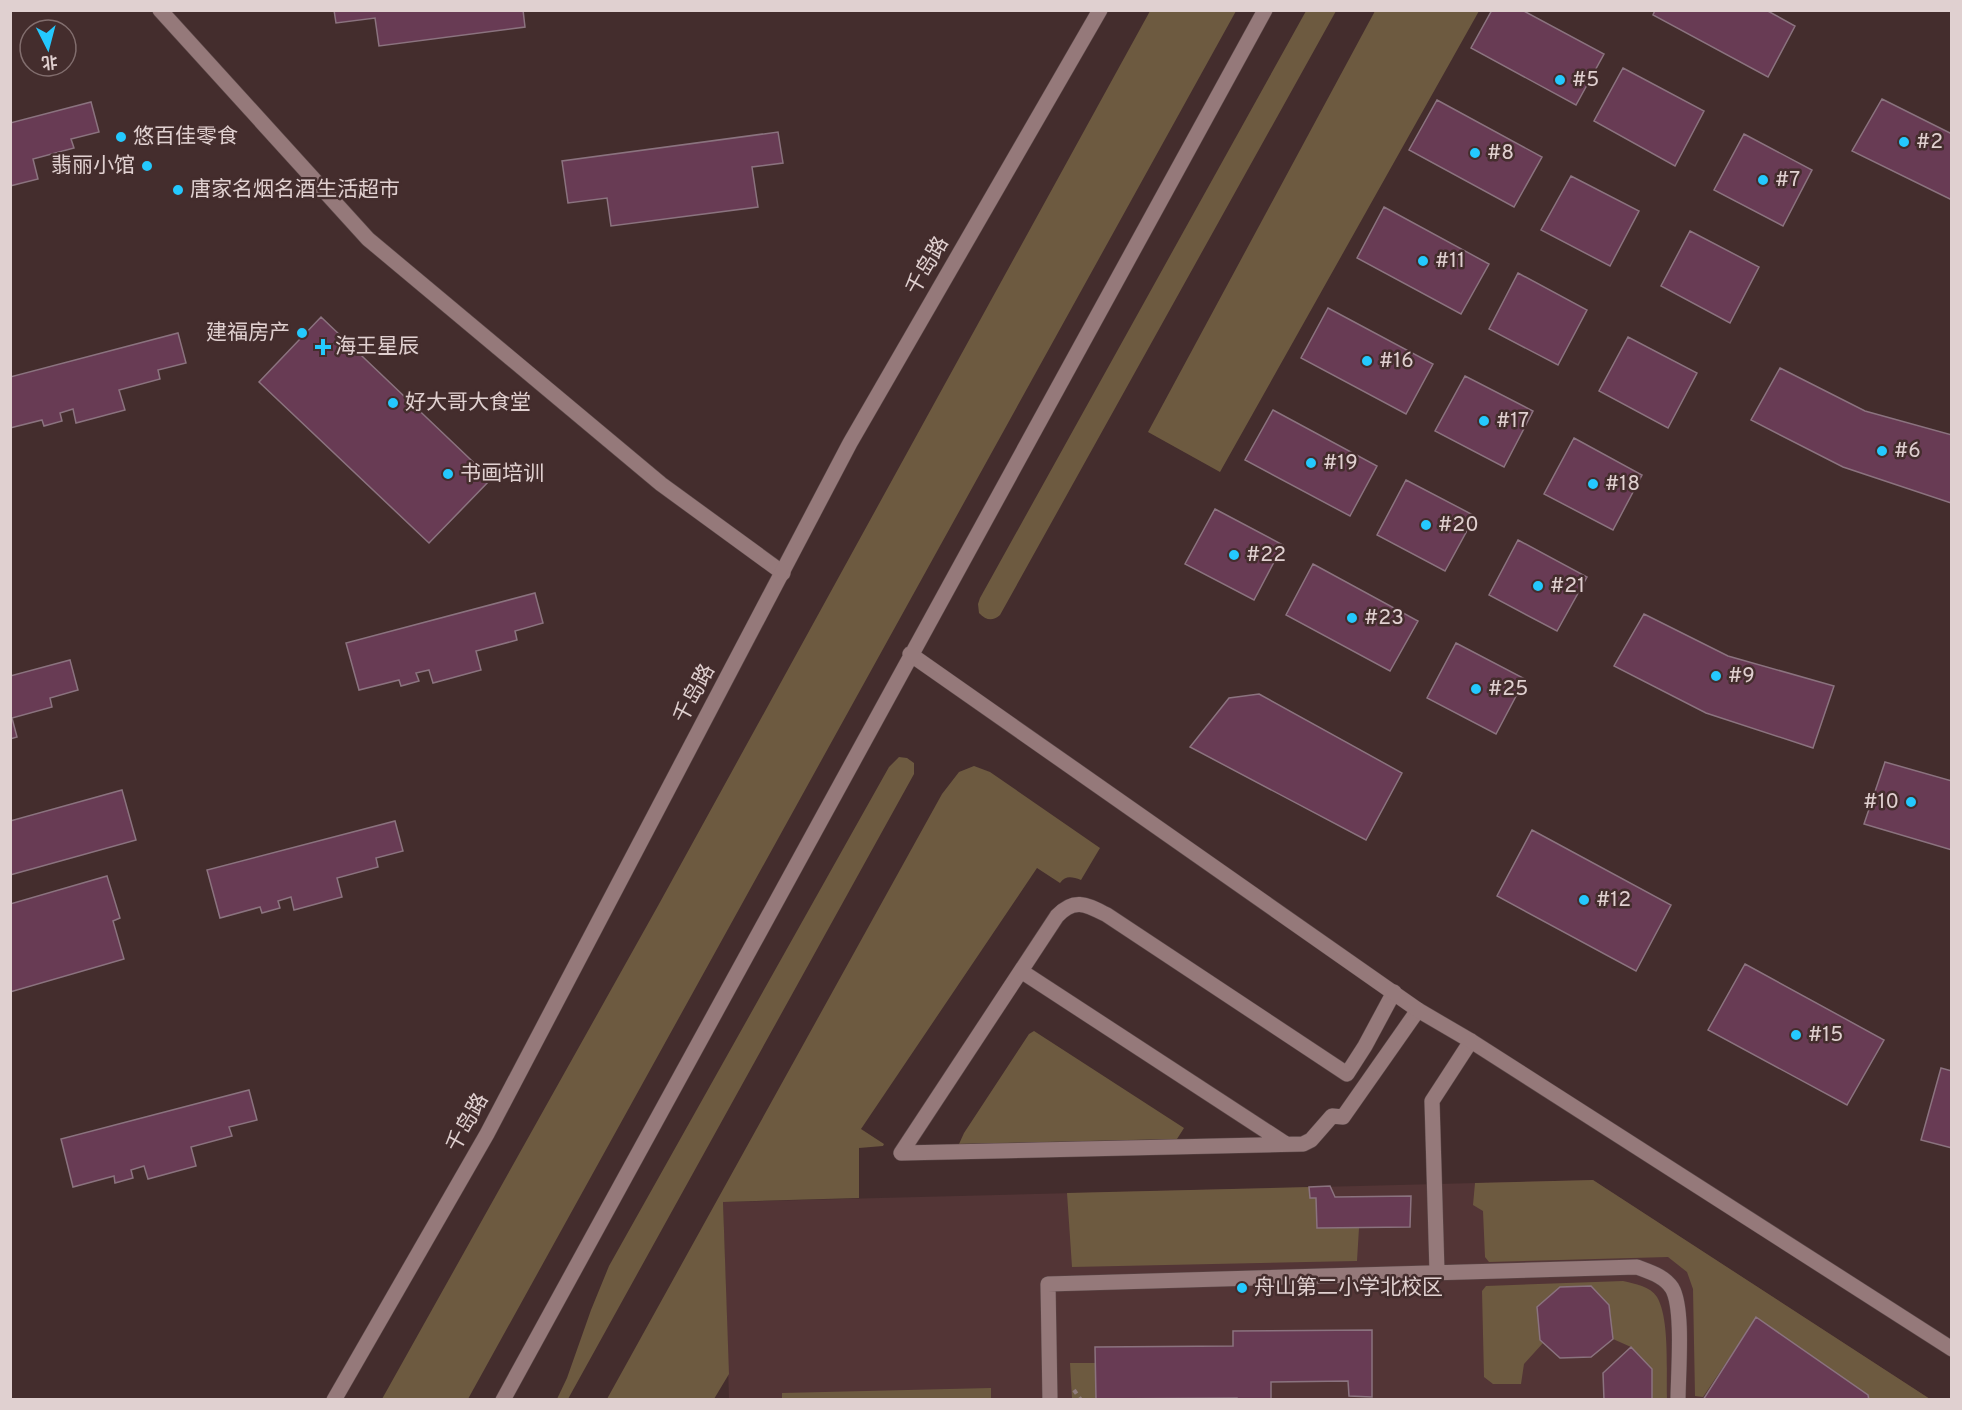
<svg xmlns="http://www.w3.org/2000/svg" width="1962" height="1410" viewBox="0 0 1962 1410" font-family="Overpass,'Noto Sans SC',sans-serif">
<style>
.built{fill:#533536}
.green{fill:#6d5a40}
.building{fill:#683b54;stroke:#8b737f;stroke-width:1.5}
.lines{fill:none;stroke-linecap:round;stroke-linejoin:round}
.service-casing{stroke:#5c4949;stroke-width:16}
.minor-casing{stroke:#5c4949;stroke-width:16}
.tertiary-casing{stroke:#5c4949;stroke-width:16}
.path{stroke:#8f7b7b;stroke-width:4;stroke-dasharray:4.5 4.5;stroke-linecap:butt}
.service{stroke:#95797a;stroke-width:15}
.minor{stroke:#95797a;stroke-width:15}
.tertiary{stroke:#95797a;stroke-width:15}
.poi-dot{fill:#24c9fe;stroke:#442d2d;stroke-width:2}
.labels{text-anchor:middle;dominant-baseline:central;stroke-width:5;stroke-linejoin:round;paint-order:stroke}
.poi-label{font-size:21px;fill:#e0d0d0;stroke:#442d2d;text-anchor:start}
.street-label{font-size:21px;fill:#e0d0d0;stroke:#442d2d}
</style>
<rect width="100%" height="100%" fill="#442d2d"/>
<!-- built -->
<path class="built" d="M 1593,1180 L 1930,1399 L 729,1399 L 723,1202 Z"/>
<!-- green -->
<path class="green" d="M 1150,11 L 1236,11 L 468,1399 L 382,1399 L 659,904 Z
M 1306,11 L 1336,11 L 1000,615 C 992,622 986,620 979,613 L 978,604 L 980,598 Z
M 1375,11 L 1479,11 L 1220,472 L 1148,432 Z
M 899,757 L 907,758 L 914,763 L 914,774 L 568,1399 L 557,1399 L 567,1378 L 591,1310 L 609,1266 L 889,767 Z
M 974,766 L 990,772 L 1100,848 L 1081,880 C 1072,877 1066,875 1060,883 L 1037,868 L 861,1129 L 884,1144 L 883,1146 L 859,1148 L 859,1198 L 723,1202 L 729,1374 L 714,1399 L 607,1399 L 942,794 L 959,772 Z
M 1034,1031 L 1184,1128 L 1177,1139 L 959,1144 L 964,1133 L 1029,1034 Z
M 1593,1180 L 1930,1399 L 1869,1399 L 1868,1395 L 1756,1318 L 1703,1397 L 1695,1396 L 1693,1289 L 1687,1272 L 1668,1257 L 1489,1262 L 1485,1257 L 1483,1211 L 1473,1205 L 1475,1183 Z
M 1309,1187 L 1310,1198 L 1316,1198 L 1317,1228 L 1359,1228 L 1357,1261 L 1072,1267 L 1067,1193 Z
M 1623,1281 C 1635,1284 1650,1286 1657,1297 C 1670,1319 1666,1372 1667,1399 L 1652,1399 L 1652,1369 L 1631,1347 L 1613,1339 L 1609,1305 L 1591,1286 L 1560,1287 L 1537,1307 L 1543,1343 L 1524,1364 L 1521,1384 L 1493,1384 L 1484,1377 L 1482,1291 L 1486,1286 Z
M 1070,1363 L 1095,1363 L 1096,1399 L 1237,1398 L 1237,1399 L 1072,1399 Z
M 991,1388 L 991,1399 L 782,1399 L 782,1393 Z"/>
<!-- building -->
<path class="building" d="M 334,10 L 523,10 L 525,27 L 379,46 L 375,18 L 336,23 Z
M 1492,10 L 1522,10 L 1604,54 L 1576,105 L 1471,48 Z
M 1655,10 L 1766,10 L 1795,26 L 1768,77 L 1653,15 Z
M 1623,68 L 1704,111 L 1675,166 L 1594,121 Z
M 1882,99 L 1952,134 L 1952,200 L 1852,151 Z
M 1437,100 L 1542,157 L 1514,207 L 1409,150 Z
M 91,102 L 99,132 L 71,139 L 74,148 L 33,159 L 38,179 L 10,186 L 10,123 Z
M 778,132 L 783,163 L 752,167 L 758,207 L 611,226 L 607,198 L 568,203 L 562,161 Z
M 1744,134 L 1812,170 L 1783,226 L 1714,190 Z
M 1571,176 L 1639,211 L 1610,266 L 1541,230 Z
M 1384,207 L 1489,264 L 1461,314 L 1357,258 Z
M 1690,231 L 1759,267 L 1730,323 L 1661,286 Z
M 1518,273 L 1587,310 L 1558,365 L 1489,329 Z
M 1328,308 L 1433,364 L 1406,414 L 1301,358 Z
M 321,317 L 491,479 L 429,543 L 259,382 Z
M 178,333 L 186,363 L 158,370 L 160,379 L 119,390 L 125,410 L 76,423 L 73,409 L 60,413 L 62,421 L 44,426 L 42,420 L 10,428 L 10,377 Z
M 1628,337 L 1697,373 L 1668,428 L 1599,391 Z
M 1780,368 L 1865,411 L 1952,435 L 1951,503 L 1843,467 L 1751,420 Z
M 1465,376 L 1533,411 L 1504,467 L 1435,431 Z
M 1273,410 L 1377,466 L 1350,516 L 1245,460 Z
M 1574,438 L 1642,475 L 1613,530 L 1544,494 Z
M 1406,480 L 1475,516 L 1445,571 L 1377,535 Z
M 1215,509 L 1283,545 L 1254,600 L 1185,564 Z
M 1518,540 L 1587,577 L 1557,631 L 1489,595 Z
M 1313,564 L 1418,621 L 1390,671 L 1286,615 Z
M 535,593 L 543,623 L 515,631 L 517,640 L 476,651 L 481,670 L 433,683 L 429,670 L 416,673 L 419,681 L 401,686 L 399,680 L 359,690 L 346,643 Z
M 1644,614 L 1728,656 L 1834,686 L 1813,748 L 1706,713 L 1614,666 Z
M 1456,643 L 1525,679 L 1496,734 L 1427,698 Z
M 70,660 L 78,690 L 50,698 L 52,707 L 12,718 L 17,737 L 10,739 L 10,676 Z
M 1259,694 L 1402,773 L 1366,840 L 1190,747 L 1229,698 Z
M 1885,762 L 1952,781 L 1952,850 L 1864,824 Z
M 122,790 L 136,840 L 10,875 L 10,821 Z
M 395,821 L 403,851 L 376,858 L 378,867 L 337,878 L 342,897 L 294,910 L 291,897 L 278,901 L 280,908 L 262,913 L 260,907 L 220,918 L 207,870 Z
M 1532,830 L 1671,905 L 1636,971 L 1497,896 Z
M 107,876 L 120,918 L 113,921 L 124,959 L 10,992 L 10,904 Z
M 1745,964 L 1884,1040 L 1847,1105 L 1708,1030 Z
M 1941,1068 L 1952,1071 L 1952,1148 L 1921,1140 Z
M 249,1090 L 257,1120 L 229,1127 L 232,1136 L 191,1147 L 196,1166 L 148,1179 L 144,1166 L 131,1170 L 133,1178 L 115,1183 L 114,1176 L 73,1187 L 61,1139 Z
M 1330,1186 L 1335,1197 L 1411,1196 L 1410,1227 L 1317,1228 L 1316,1198 L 1310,1198 L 1309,1187 Z
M 1591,1286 L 1609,1305 L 1613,1339 L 1591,1357 L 1560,1358 L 1540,1340 L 1537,1307 L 1560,1287 Z
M 1756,1317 L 1868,1395 L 1869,1400 L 1703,1400 Z
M 1372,1330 L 1372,1397 L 1349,1396 L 1348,1381 L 1271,1382 L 1271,1400 L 1237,1400 L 1237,1398 L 1096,1399 L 1095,1347 L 1233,1346 L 1233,1331 Z
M 1631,1347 L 1652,1369 L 1652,1400 L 1604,1400 L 1603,1373 Z"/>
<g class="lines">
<defs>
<path id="service" d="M 1021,971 L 1286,1144
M 1394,992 L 1365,1046 L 1347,1074 L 1107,915 C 1087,905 1075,897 1057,916 L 901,1153 L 1303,1144 L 1311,1140 L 1332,1116 L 1343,1117 L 1418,1010
M 1437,1272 L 1432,1101 L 1471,1041
M 1050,1400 L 1048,1284 L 1637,1267 C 1650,1272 1664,1276 1672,1288 C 1684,1308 1678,1374 1678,1400"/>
<path id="minor" d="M 160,10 L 368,239 L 661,484 L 783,573"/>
<path id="tertiary" d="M 910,654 L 1418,1010 L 1471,1041 L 1952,1349
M 334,1400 L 487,1134 L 850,443 L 1100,10
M 503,1400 L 1265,10"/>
</defs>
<!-- service casing -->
<use href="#service" class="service-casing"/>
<!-- minor casing -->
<use href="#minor" class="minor-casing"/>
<!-- tertiary casing -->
<use href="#tertiary" class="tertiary-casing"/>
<!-- path -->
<path class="path" d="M 1074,1390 L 1081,1400"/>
<!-- service -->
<use href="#service" class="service"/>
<!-- minor -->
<use href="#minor" class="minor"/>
<!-- tertiary -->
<use href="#tertiary" class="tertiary"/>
</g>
<!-- markers -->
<g class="poi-dot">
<circle cx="1560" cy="80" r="6"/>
<circle cx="121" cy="137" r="6"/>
<circle cx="1904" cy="142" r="6"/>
<circle cx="1475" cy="153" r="6"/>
<circle cx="147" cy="166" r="6"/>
<circle cx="1763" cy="180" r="6"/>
<circle cx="178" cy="190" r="6"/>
<circle cx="1423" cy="261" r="6"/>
<circle cx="302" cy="333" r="6"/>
<path d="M320 338h6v6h6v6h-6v6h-6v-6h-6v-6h6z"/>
<circle cx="1367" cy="361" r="6"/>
<circle cx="393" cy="403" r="6"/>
<circle cx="1484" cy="421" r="6"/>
<circle cx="1882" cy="451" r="6"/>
<circle cx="1311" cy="463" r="6"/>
<circle cx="448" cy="474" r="6"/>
<circle cx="1593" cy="484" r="6"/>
<circle cx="1426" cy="525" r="6"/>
<circle cx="1234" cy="555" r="6"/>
<circle cx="1538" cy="586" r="6"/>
<circle cx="1352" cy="618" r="6"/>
<circle cx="1716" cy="676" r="6"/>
<circle cx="1476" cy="689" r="6"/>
<circle cx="1911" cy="802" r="6"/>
<circle cx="1584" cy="900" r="6"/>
<circle cx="1796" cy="1035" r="6"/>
<circle cx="1242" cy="1288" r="6"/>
</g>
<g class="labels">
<!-- poi labels -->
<g class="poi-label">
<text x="1572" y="80">#5</text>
<text x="133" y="137">悠百佳零食</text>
<text x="1916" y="142">#2</text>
<text x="1487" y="153">#8</text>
<text x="135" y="166" text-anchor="end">翡丽小馆</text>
<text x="1775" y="180">#7</text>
<text x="190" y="190">唐家名烟名酒生活超市</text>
<text x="1435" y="261">#11</text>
<text x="290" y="333" text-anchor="end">建福房产</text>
<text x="335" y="347">海王星辰</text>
<text x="1379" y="361">#16</text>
<text x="405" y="403">好大哥大食堂</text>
<text x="1496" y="421">#17</text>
<text x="1894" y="451">#6</text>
<text x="1323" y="463">#19</text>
<text x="460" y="474">书画培训</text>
<text x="1605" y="484">#18</text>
<text x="1438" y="525">#20</text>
<text x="1246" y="555">#22</text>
<text x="1550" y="586">#21</text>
<text x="1364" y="618">#23</text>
<text x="1728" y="676">#9</text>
<text x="1488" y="689">#25</text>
<text x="1899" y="802" text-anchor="end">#10</text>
<text x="1596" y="900">#12</text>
<text x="1808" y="1035">#15</text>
<text x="1254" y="1288">舟山第二小学北校区</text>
</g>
<!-- street labels -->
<g class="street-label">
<text transform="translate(928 266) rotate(-60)">千岛路</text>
<text transform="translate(695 694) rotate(-62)">千岛路</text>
<text transform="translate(468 1123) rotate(-61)">千岛路</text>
</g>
</g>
<!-- border -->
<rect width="1962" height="1410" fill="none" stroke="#e0d0d0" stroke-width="24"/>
<!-- north arrow -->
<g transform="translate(48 48) rotate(174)"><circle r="28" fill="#442d2d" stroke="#826e6e" stroke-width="1.5"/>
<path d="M0-4.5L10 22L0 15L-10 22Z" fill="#24c9fe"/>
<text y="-9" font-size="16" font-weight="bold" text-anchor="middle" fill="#e0d0d0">北</text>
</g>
</svg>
